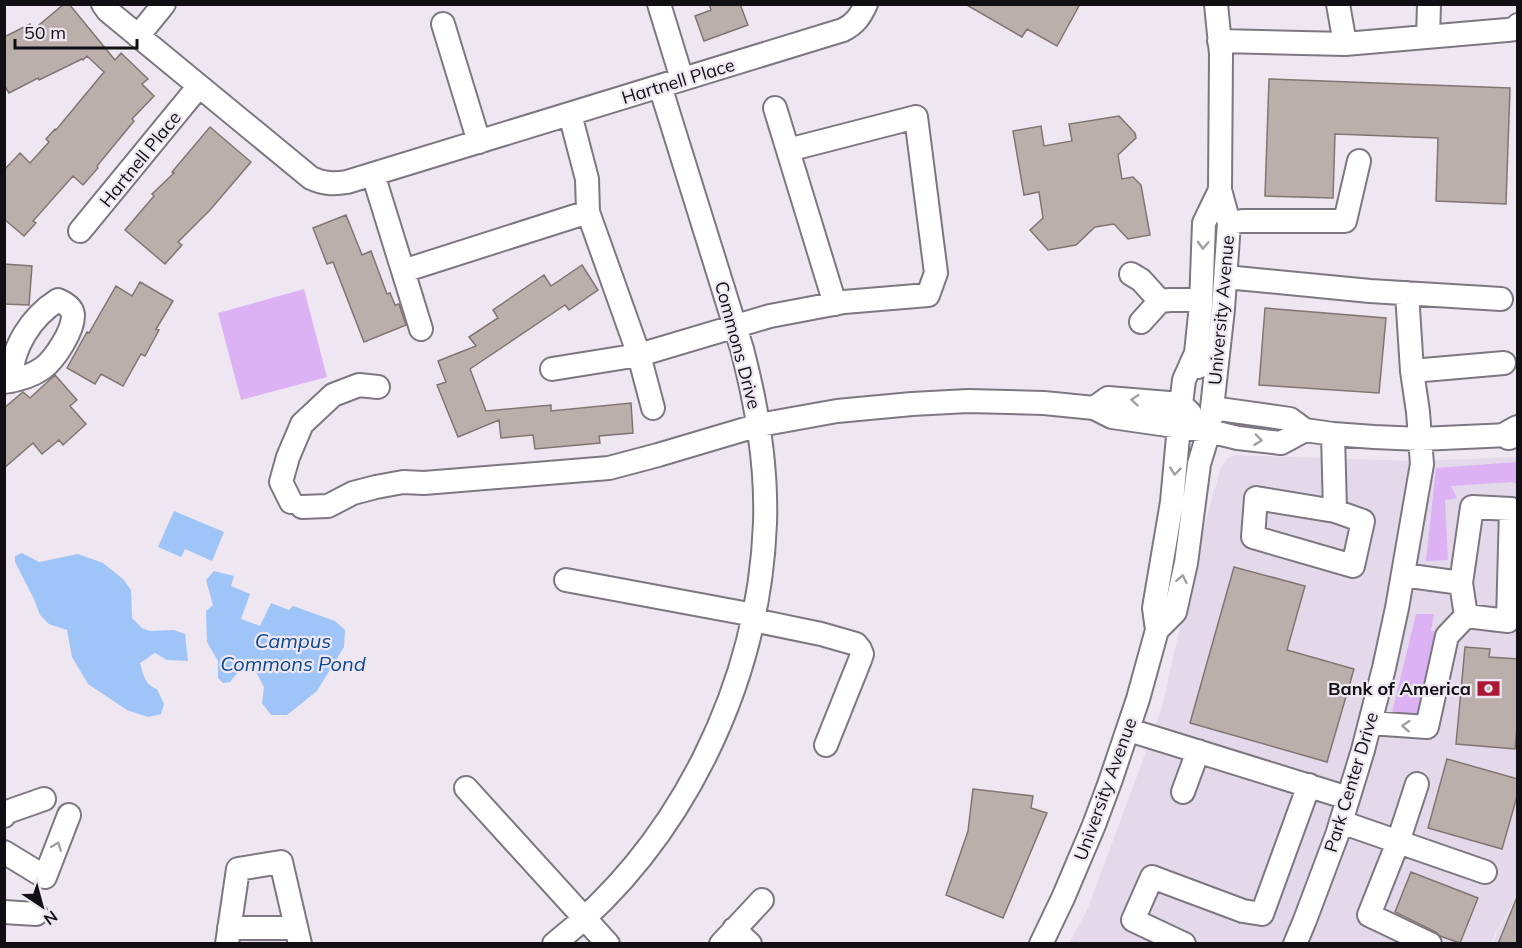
<svg xmlns="http://www.w3.org/2000/svg" width="1522" height="948" viewBox="0 0 1522 948" font-family="Mulish,sans-serif">
<style>
.built{fill:#e3d9ea}
.green{fill:#dcb2f4}
.water{fill:#9fc4f7}
.building{fill:#bbafab;stroke:#817572;stroke-width:1.5}
.lines{fill:none;stroke-linecap:round;stroke-linejoin:round}
.minor-casing{stroke:#7c7780;stroke-width:26}
.major-casing{stroke:#7c7780;stroke-width:32}
.minor{stroke:#fff;stroke-width:22}
.major{stroke:#fff;stroke-width:28}
.oneway{stroke:#a09fa1}
.labels{text-anchor:middle;dominant-baseline:central;stroke-width:4.5;stroke-linejoin:round;paint-order:stroke}
.street-label{font-size:18px;fill:#110f13;stroke:#eee7f2}
.poi-label{font-size:18px;font-weight:bold;fill:#110f13;stroke:#eee7f2;text-anchor:end}
.water-label{font-size:20px;font-style:italic;fill:#0a4992;stroke:#eee7f2}
</style>
<rect width="100%" height="100%" fill="#eee7f2"/>
<!-- built -->
<path class="built" d="M 1235,455 L 1412,461 L 1517,457 L 1517,896 L 1496,932 L 1491,943 L 1069,944 L 1087,910 L 1140,768 L 1162,707 L 1198,547 L 1221,467 L 1227,459 Z
M 1517,899 L 1517,943 L 1493,944 L 1497,933 Z"/>
<!-- green -->
<path class="green" d="M 304,289 L 327,377 L 241,400 L 218,313 Z
M 1517,462 L 1517,484 L 1512,482 L 1451,486 L 1457,498 L 1445,500 L 1448,560 L 1426,561 L 1436,468 Z
M 1416,614 L 1434,614 L 1431,631 L 1435,631 L 1429,701 L 1426,715 L 1391,717 Z"/>
<!-- water -->
<path class="water" d="M 174,511 L 224,532 L 212,561 L 185,549 L 181,557 L 158,547 Z
M 22,553 L 39,562 L 78,554 L 103,563 L 123,579 L 131,590 L 132,618 L 142,628 L 150,631 L 174,630 L 185,634 L 188,661 L 167,660 L 155,653 L 140,663 C 143,674 145,685 157,689 L 164,704 L 161,714 L 148,717 L 127,710 L 88,684 L 72,657 L 67,630 L 49,624 L 40,615 L 34,599 L 15,562 L 15,556 Z
M 214,571 L 234,576 L 231,586 L 250,594 L 241,619 L 260,626 L 271,603 L 289,610 L 293,606 L 335,621 L 345,630 L 344,647 L 317,691 L 287,715 L 271,715 L 262,703 L 264,687 L 256,672 L 239,671 L 230,682 L 223,683 L 218,678 L 218,661 L 207,642 L 206,611 L 213,605 L 206,580 Z"/>
<!-- building -->
<path class="building" d="M 64,4 L 69,4 L 115,60 L 121,53 L 148,79 L 142,84 L 154,96 L 132,119 L 134,121 L 97,166 L 98,168 L 83,185 L 73,176 L 33,221 L 36,223 L 24,236 L 4,219 L 4,170 L 20,153 L 30,163 L 49,142 L 46,139 L 55,129 L 56,130 L 104,72 L 87,56 L 83,60 L 82,59 L 39,80 L 38,78 L 9,93 L 4,85 L 4,37 L 30,24 L 33,30 Z
M 709,4 L 740,4 L 748,25 L 704,41 L 695,16 L 711,10 Z
M 965,4 L 1080,4 L 1057,46 L 1027,29 L 1022,37 Z
M 1269,79 L 1510,88 L 1506,204 L 1436,201 L 1438,138 L 1335,134 L 1333,198 L 1265,196 Z
M 1119,116 L 1135,133 L 1136,138 L 1118,155 L 1122,179 L 1133,177 L 1141,185 L 1150,235 L 1128,239 L 1114,224 L 1095,227 L 1076,245 L 1048,250 L 1030,230 L 1043,218 L 1039,192 L 1024,195 L 1013,131 L 1041,126 L 1044,146 L 1072,141 L 1069,124 Z
M 210,127 L 251,162 L 210,210 L 178,242 L 182,245 L 165,264 L 125,230 L 154,196 L 152,194 L 174,173 L 172,172 Z
M 346,215 L 362,255 L 371,251 L 387,294 L 390,293 L 395,305 L 399,304 L 406,325 L 364,342 L 333,262 L 327,264 L 313,228 Z
M 4,264 L 32,266 L 29,305 L 4,304 Z
M 582,265 L 598,290 L 569,310 L 565,305 L 470,369 L 486,411 L 551,405 L 551,411 L 631,403 L 633,433 L 599,436 L 600,443 L 535,449 L 533,435 L 501,438 L 499,420 L 458,437 L 437,385 L 446,382 L 438,361 L 476,346 L 469,337 L 498,318 L 493,310 L 544,275 L 551,286 Z
M 140,282 L 173,301 L 156,329 L 159,330 L 145,356 L 141,354 L 123,386 L 101,374 L 95,384 L 67,368 L 87,332 L 89,333 L 116,286 L 132,296 Z
M 1265,308 L 1386,318 L 1379,393 L 1259,385 Z
M 55,375 L 77,400 L 70,406 L 86,424 L 63,445 L 59,440 L 42,454 L 33,443 L 4,468 L 4,408 L 23,392 L 30,398 Z
M 1234,567 L 1305,586 L 1287,650 L 1354,669 L 1327,762 L 1190,723 Z
M 1465,647 L 1490,649 L 1489,657 L 1518,659 L 1518,717 L 1515,749 L 1456,744 Z
M 1447,759 L 1518,779 L 1518,793 L 1502,849 L 1428,828 Z
M 973,789 L 1033,796 L 1031,808 L 1047,813 L 1003,918 L 946,895 L 968,831 Z
M 1411,872 L 1478,898 L 1460,943 L 1440,936 L 1436,932 L 1395,912 Z
M 1517,897 L 1518,944 L 1498,944 Z"/>
<g class="lines">
<defs>
<path id="minor" d="M 103,4 L 108,11 L 311,178 C 324,184 334,184 347,182 L 843,30 C 855,24 860,17 866,4
M 659,4 L 682,79
M 1338,4 L 1345,44
M 443,24 L 479,142
M 138,36 L 164,4
M 1428,37 L 1429,4
M 1219,41 L 1345,44 L 1507,30 L 1515,29 L 1518,25
M 775,108 L 835,304
M 570,114 L 587,179 L 588,212 L 639,355 L 653,408
M 373,174 L 421,329
M 1229,223 L 1242,221 L 1345,221 L 1359,161
M 80,231 L 199,86
M 403,271 L 588,212
M 1131,274 L 1141,280 L 1160,301
M 1226,277 L 1370,291 L 1501,299
M 1141,322 L 1160,301 L 1170,300 L 1201,300
M 1198,367 L 1196,353 L 1201,305 L 1204,223 L 1220,190
M 552,369 L 639,355 L 770,316 L 844,302 L 928,295 L 936,273 L 916,117 L 788,150
M 1412,371 L 1504,363
M 4,382 C 18,380 32,376 43,368 C 55,359 73,331 73,316 C 73,308 65,303 58,300 C 31,317 11,348 11,381
M 1094,408 L 1108,398 L 1181,404 L 1190,413
M 1212,408 L 1290,419 L 1305,430 L 1333,434 L 1374,437 L 1420,439 L 1509,435
M 1333,434 L 1335,511 L 1363,521 L 1353,566 L 1253,537 L 1256,498 L 1335,511
M 291,502 L 281,482 L 288,457 L 302,424 L 333,395 L 359,385 L 378,387
M 302,507 L 328,506 L 353,493 L 376,487 L 403,482 L 424,483 L 609,468 L 658,455 L 759,425 L 837,411 L 912,404 L 968,401 L 1044,403 L 1094,408 L 1112,417 L 1209,431 L 1238,438 L 1281,443 L 1305,430
M 1403,575 L 1461,583 L 1466,616 L 1508,621 L 1511,509 L 1472,507 L 1461,583
M 566,580 L 754,615
M 753,620 L 821,634 L 856,644 L 860,649 L 862,654 L 860,660 L 826,745
M 1157,630 L 1175,612 L 1186,563 L 1199,464 L 1209,431 L 1212,408 L 1223,309 L 1229,223 L 1220,190 L 1221,54 L 1216,4
M 1370,723 L 1427,727 L 1447,636 L 1466,616
M 1129,730 L 1348,798
M 1417,784 L 1398,842 L 1369,915 L 1430,944
M 466,788 L 608,944
M 1183,792 L 1198,751
M 4,816 L 7,812 L 44,799
M 1341,822 L 1485,872
M 4,852 L 45,877 L 69,815
M 4,912 L 36,914
M 229,928 L 296,928
M 734,929 L 750,944
M 227,944 L 238,869 L 281,862 L 300,944
M 554,944 C 681,844 759,684 765,523 C 767,464 757,406 742,349 L 660,86
M 721,944 L 762,900
M 1041,944 L 1063,898 L 1094,825 L 1110,782 L 1138,699 L 1157,630 L 1154,608 L 1172,502 L 1181,404 L 1184,380 L 1196,353
M 1184,944 L 1133,920 L 1152,877 L 1243,911 L 1262,914 L 1309,785
M 1295,944 L 1305,920 L 1337,835 L 1363,750 L 1384,668 L 1397,608 L 1422,464 L 1418,412 L 1412,371 L 1407,293"/>
<path id="major" d="M 1509,435 L 1518,430"/>
</defs>
<!-- minor casing -->
<use href="#minor" class="minor-casing"/>
<!-- major casing -->
<use href="#major" class="major-casing"/>
<!-- minor -->
<use href="#minor" class="minor"/>
<!-- major -->
<use href="#major" class="major"/>
</g>
<!-- one-way arrows -->
<defs><path id="oneway-chevron" d="M-2-3.5L2.5 0L-2 3.5" fill="none" stroke-width="1.6" stroke-linecap="round" stroke-linejoin="round" transform="scale(1.5)"/></defs>
<g class="oneway">
<use href="#oneway-chevron" transform="translate(1203 245) rotate(92)"/>
<use href="#oneway-chevron" transform="translate(1135 400) rotate(-175)"/>
<use href="#oneway-chevron" transform="translate(1258 440) rotate(7)"/>
<use href="#oneway-chevron" transform="translate(1175 471) rotate(96)"/>
<use href="#oneway-chevron" transform="translate(1182 579) rotate(-78)"/>
<use href="#oneway-chevron" transform="translate(1406 726) rotate(-176)"/>
<use href="#oneway-chevron" transform="translate(57 846) rotate(-69)"/>
</g>
<!-- icons -->
<defs>
<symbol id="bank-bare" viewBox="-9 -9 18 18"><path d="M-6-4H6V4H-6ZM0-2.3a2.3 2.3 0 1 0 0 4.6a2.3 2.3 0 1 0 0-4.6Z" fill="#ad1736" stroke="#eee7f2" stroke-width="2.5" paint-order="stroke"/></symbol>
</defs>
<g fill-rule="evenodd">
<use href="#bank-bare" x="1472" y="672" width="33" height="33"/>
</g>
<g class="labels">
<!-- street labels -->
<g class="street-label">
<text transform="translate(678 81) rotate(-17)">Hartnell Place</text>
<text transform="translate(140 159) rotate(-51)">Hartnell Place</text>
<text transform="translate(1221 310) rotate(-85)">University Avenue</text>
<text transform="translate(738 345) rotate(75)">Commons Drive</text>
<text transform="translate(1351 782) rotate(-73)">Park Center Drive</text>
<text transform="translate(1105 789) rotate(-70)">University Avenue</text>
</g>
<!-- poi labels -->
<g class="poi-label">
<text x="1471" y="688">Bank of America</text>
</g>
<!-- water labels -->
<g class="water-label">
<text x="293" y="640">Campus<tspan x="293" dy="23">Commons Pond</tspan></text>
</g>
</g>
<!-- border -->
<rect width="1522" height="948" fill="none" stroke="#110f13" stroke-width="12"/>
<!-- north arrow -->
<g transform="translate(42 906) rotate(144)" stroke="#eee7f2" stroke-width="4.5" paint-order="stroke">
<path d="M0-4.5L10 22L0 15L-10 22Z" fill="#110f13"/>
<text y="-9" font-size="16" font-weight="bold" text-anchor="middle" fill="#110f13">N</text>
</g>
<!-- scale -->
<path d="M15 39v9h122v-9" fill="none" stroke="#110f13" stroke-width="3"/>
<text x="24" y="39" font-size="18" fill="#110f13" stroke="#eee7f2" stroke-width="4.5" paint-order="stroke">50 m</text>
</svg>
